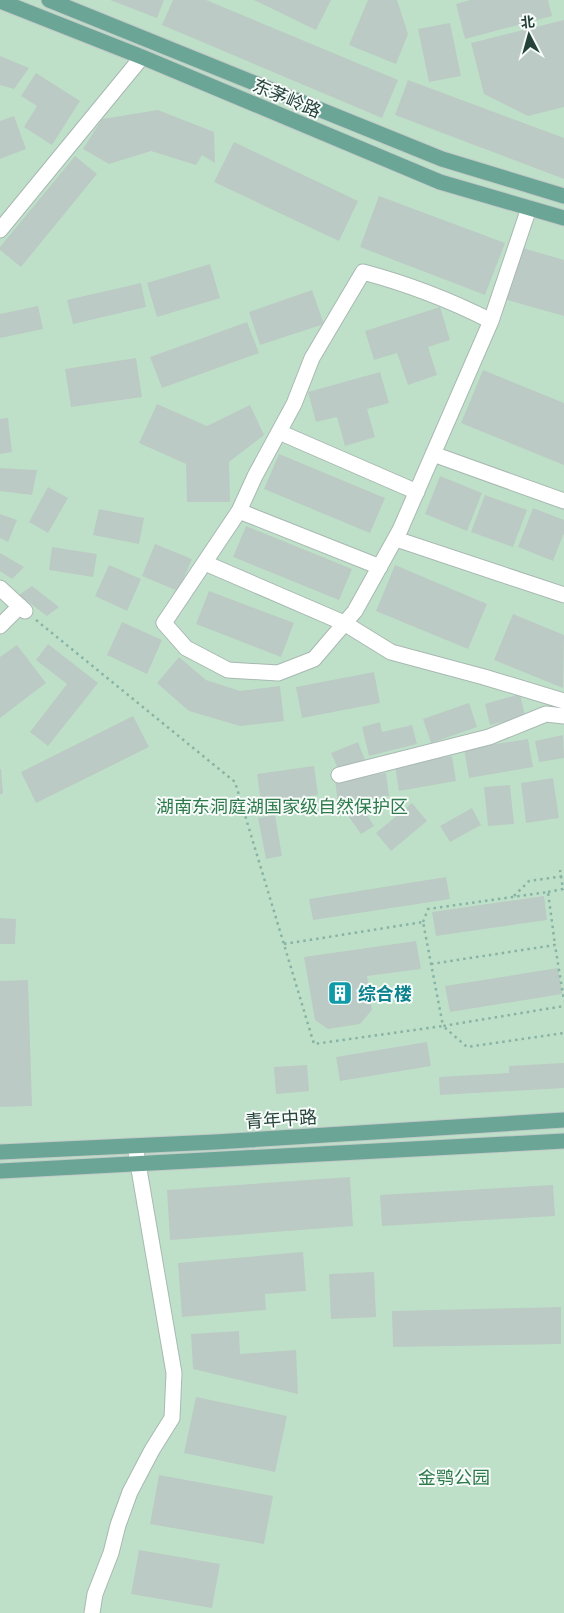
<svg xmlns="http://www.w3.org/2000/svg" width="564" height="1613" viewBox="0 0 564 1613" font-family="Inter,'Noto Sans SC',sans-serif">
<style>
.green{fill:#bfe0c8}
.building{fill:#bbcac4}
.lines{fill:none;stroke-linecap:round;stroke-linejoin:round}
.minor-casing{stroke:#a8b8b2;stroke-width:17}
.major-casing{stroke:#c2cac8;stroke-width:17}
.path{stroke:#86b3a5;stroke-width:2.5;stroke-dasharray:2.5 4;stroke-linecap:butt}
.minor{stroke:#fff;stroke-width:15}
.major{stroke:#6aa596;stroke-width:15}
.labels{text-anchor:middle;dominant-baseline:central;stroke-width:4;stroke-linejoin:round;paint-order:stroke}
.street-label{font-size:18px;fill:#24423a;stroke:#f7fbf9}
.park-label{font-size:18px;fill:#2d7a4b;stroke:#f7fbf9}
.culture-label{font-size:18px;font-weight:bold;fill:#0d838f;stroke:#f7fbf9;text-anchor:start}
</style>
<rect width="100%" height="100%" fill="#e6efeb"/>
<!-- green -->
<path class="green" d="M 0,0 L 564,0 L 564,1613 L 0,1613 Z"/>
<!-- building -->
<path class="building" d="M 110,0 L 164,0 L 157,18 Z
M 173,0 L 206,0 L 398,80 L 382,118 L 162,25 Z
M 254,0 L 331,0 L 316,30 Z
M 368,0 L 397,0 L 408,34 L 396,64 L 349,45 Z
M 470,0 L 548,0 L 552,16 L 465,39 L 456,4 Z
M 564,20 L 564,107 L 528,116 L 484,94 L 471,43 Z
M 450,23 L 461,76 L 429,82 L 418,29 Z
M 0,56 L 29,68 L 14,89 L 0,85 Z
M 36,73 L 80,101 L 52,145 L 24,127 L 37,106 L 21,96 Z
M 408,80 L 564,138 L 564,179 L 395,115 Z
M 158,110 L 214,132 L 215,163 L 202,155 L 196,165 L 151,151 L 109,164 L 83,149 L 102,119 Z
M 14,116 L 26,149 L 0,159 L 0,121 Z
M 234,142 L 358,201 L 339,241 L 214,182 Z
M 75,156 L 97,174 L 21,267 L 0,250 L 0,247 Z
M 379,196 L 505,243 L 485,295 L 360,247 Z
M 519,247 L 564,260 L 564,316 L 504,299 Z
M 210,264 L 220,298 L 157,317 L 147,283 Z
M 141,283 L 146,307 L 73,324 L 67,300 Z
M 312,290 L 324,324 L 260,345 L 249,312 Z
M 38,306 L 43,329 L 0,338 L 0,314 Z
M 440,307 L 450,340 L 428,347 L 437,375 L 408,385 L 397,353 L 374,360 L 365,331 Z
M 247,322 L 259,353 L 162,388 L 150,357 Z
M 136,358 L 142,397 L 71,407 L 65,369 Z
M 483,370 L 564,403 L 564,465 L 461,423 Z
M 380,372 L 389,403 L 367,409 L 375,437 L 345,446 L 337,417 L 316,422 L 308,392 Z
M 157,404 L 207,426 L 250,405 L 264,435 L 229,462 L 230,502 L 187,502 L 186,464 L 139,443 Z
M 8,418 L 12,452 L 0,454 L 0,419 Z
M 279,454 L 385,498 L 370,533 L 264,489 Z
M 0,468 L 37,470 L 32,495 L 0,491 Z
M 440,476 L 482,493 L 467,531 L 425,514 Z
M 48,487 L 68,498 L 48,533 L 29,522 Z
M 485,495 L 527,510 L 513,547 L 471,532 Z
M 533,508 L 564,520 L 564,533 L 553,561 L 518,547 Z
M 99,509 L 144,518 L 139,544 L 93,535 Z
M 0,514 L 17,520 L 8,542 L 0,538 Z
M 246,526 L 352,569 L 339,600 L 233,557 Z
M 155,544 L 192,559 L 178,591 L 142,576 Z
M 52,547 L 97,554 L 93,577 L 49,570 Z
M 0,553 L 24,567 L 12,579 L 0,571 Z
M 109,565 L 141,579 L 127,611 L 95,596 Z
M 395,565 L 487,604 L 468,649 L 376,611 Z
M 32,586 L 59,607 L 47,616 L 19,595 Z
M 209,591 L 294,623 L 281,657 L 196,624 Z
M 513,614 L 564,635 L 563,688 L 494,660 Z
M 122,622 L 162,640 L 147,674 L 107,655 Z
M 48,644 L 98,683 L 48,746 L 30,732 L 67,684 L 36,660 Z
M 17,645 L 46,683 L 0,718 L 0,657 Z
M 179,657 L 206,680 L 240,691 L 280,686 L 284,721 L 240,726 L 189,711 L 157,683 Z
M 374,672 L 380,703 L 302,718 L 296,687 Z
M 520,694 L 525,716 L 490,725 L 485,704 Z
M 469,703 L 477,727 L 431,743 L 423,719 Z
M 133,716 L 149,747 L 36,803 L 21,772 Z
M 380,722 L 382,732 L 412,725 L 417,744 L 369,756 L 362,727 Z
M 563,735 L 564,758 L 539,762 L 535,741 Z
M 528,739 L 533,767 L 469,778 L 464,749 Z
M 358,742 L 365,760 L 339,771 L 331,753 Z
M 452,756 L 456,781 L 399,791 L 395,766 Z
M 314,766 L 318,795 L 261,802 L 257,774 Z
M 0,769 L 1,769 L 3,794 L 0,794 Z
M 386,773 L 389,796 L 338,803 L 335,780 Z
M 553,778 L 559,818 L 526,823 L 521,783 Z
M 510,785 L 514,824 L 488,826 L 484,787 Z
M 412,803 L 427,821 L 391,851 L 376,833 Z
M 363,808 L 374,826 L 361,834 L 349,817 Z
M 472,808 L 481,825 L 450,842 L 440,826 Z
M 275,815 L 282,856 L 266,859 L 258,818 Z
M 446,877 L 450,899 L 313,920 L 309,899 Z
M 544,896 L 547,920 L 436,936 L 432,912 Z
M 0,918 L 16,919 L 15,944 L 0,944 Z
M 416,941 L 421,969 L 367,976 L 372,1010 L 360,1024 L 328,1029 L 315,1020 L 304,957 Z
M 558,968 L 562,994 L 450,1012 L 445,986 Z
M 28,980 L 32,1106 L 0,1107 L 0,981 Z
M 427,1042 L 431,1066 L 340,1081 L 336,1057 Z
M 564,1063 L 564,1088 L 440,1095 L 439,1077 L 509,1073 L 509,1066 Z
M 307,1065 L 309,1091 L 276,1094 L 274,1067 Z
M 350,1177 L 353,1226 L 170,1240 L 167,1190 Z
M 553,1185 L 555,1216 L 382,1226 L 380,1195 Z
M 303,1252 L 306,1291 L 265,1294 L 266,1310 L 182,1317 L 178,1263 Z
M 374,1272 L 376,1317 L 331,1319 L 329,1274 Z
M 561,1307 L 561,1344 L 393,1347 L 392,1311 Z
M 239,1331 L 240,1354 L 296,1350 L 298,1394 L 193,1369 L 191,1334 Z
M 196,1397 L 287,1416 L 275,1472 L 184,1453 Z
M 159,1475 L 273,1496 L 264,1544 L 150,1524 Z
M 139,1550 L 220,1564 L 212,1608 L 131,1594 Z"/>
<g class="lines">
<defs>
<path id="minor" d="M 0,230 L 142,57
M 491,321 C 450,300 408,284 363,272 L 312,358 L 294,404 L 255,476 L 239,511 L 164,623 L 186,648 L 228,670 L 278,673 L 314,659 L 355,611 L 400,530 L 491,321 L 529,208
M 279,432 L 417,492
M 433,454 L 564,501
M 239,511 L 380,567
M 396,539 L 564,595
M 205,563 L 344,623 L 391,652 L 484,677 L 564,701
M 0,588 L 25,611
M 0,626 L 20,606
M 339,775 L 489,737 L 546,714 L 564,716
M 92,1613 L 95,1594 L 111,1553 L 118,1525 L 130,1492 L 152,1450 L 172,1418 L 174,1373 L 135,1146"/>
<path id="major" d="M 49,0 L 442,159 L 564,196
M 0,1 L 142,57 L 440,182 L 564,218
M 0,1152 L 215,1142 L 564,1120
M 0,1171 L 564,1141"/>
</defs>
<!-- minor casing -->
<use href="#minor" class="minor-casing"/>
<!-- major casing -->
<use href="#major" class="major-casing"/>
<!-- path -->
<path class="path" d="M 36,620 L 235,782 L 314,1044 L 443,1026 L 467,1047 L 564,1033
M 548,892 L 563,889 L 560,870
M 514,896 L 529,881 L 564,876
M 423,922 L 428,909 L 548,892 L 555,945
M 284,944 L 423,922 L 443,1026 L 564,1006
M 431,964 L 555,945 L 564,1001"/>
<!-- minor -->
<use href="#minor" class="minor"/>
<!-- major -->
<use href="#major" class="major"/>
</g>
<!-- icons -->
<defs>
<symbol id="building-square" viewBox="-11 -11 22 22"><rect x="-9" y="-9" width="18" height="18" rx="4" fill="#0f9aa8" stroke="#f7fbf9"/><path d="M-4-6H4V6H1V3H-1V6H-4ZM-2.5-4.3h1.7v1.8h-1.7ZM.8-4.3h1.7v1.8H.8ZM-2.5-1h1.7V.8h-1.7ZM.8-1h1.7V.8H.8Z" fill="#fff"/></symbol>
</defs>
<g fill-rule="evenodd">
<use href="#building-square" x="326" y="979" width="28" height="28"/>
</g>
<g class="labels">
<!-- street labels -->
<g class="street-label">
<text transform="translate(287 98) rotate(23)">东茅岭路</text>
<text transform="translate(281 1119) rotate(-4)">青年中路</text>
</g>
<!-- park labels -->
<g class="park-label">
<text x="282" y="806">湖南东洞庭湖国家级自然保护区</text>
<text x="454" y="1477">金鹗公园</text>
</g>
<!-- culture labels -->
<g class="culture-label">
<text x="358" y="993">综合楼</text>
</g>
</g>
<!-- north arrow -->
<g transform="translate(529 35) rotate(354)" stroke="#f7fbf9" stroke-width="4" paint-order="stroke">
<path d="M0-4L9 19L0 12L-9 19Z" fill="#24423a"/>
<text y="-8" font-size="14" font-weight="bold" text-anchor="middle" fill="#24423a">北</text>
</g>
</svg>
